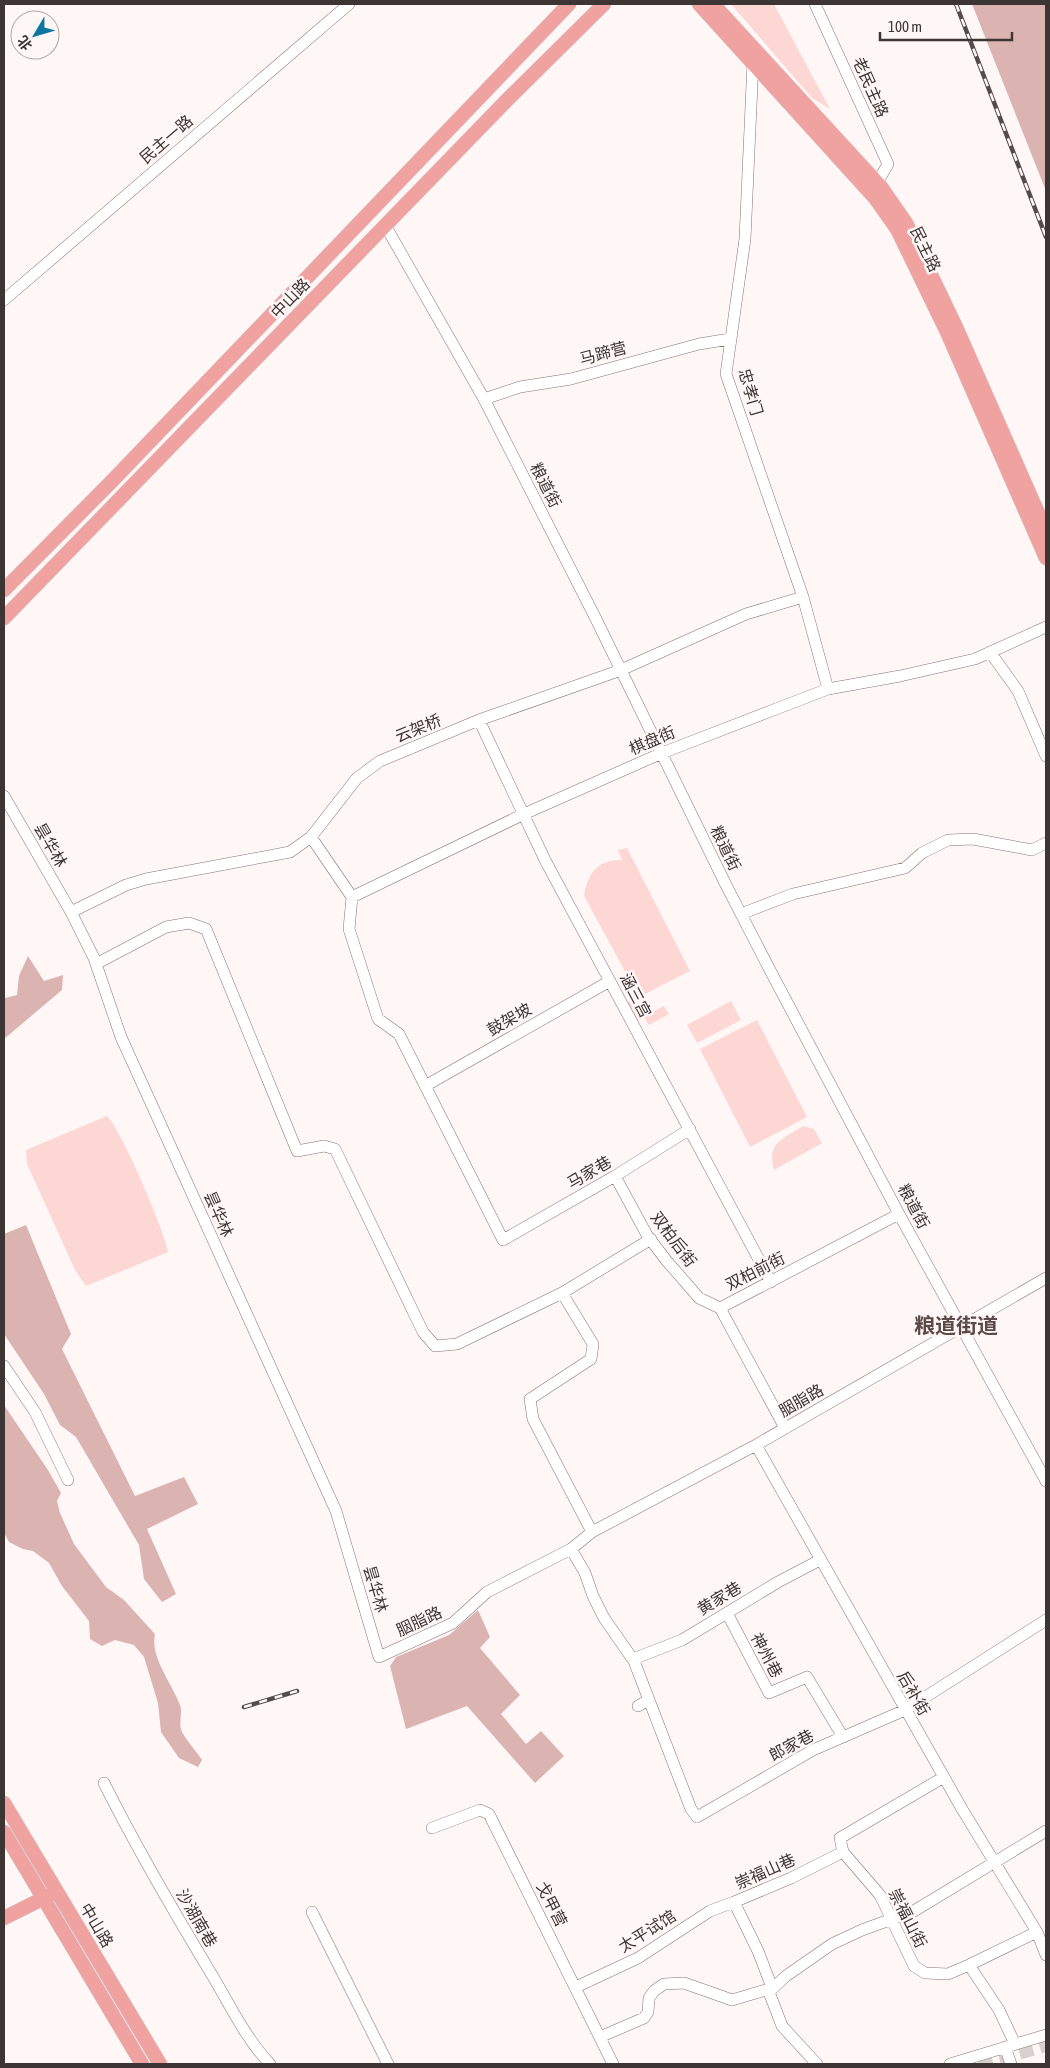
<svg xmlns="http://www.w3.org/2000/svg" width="1050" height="2068" viewBox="0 0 1050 2068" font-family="'Asap Condensed','Noto Sans SC',sans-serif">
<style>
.green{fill:#fdd7d4}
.forest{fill:#dbb4b1}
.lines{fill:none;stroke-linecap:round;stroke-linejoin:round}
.major-tunnel{stroke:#d8cfcf;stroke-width:14;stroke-dasharray:14 7;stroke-linecap:butt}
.minor-casing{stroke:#867473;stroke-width:12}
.major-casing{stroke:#d4d3d2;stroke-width:15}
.minor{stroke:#fff;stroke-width:11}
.major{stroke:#f0a2a1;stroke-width:14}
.rail-casing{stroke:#544c4b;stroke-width:4.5}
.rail{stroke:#fff6f6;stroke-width:2.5;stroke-dasharray:8;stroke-linecap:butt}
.labels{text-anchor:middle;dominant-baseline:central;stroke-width:5;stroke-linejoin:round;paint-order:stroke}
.street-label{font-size:16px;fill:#3d3534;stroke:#fff6f6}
.district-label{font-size:21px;font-weight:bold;fill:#5a4a48;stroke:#fff6f6}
</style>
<rect width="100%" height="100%" fill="#fff6f6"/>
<!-- green -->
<path class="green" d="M 731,4 L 774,4 L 830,109 L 812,98 Z
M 627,848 L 690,971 L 639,997 L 584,896 C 587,874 598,859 622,860 L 618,850 Z
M 634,999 L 644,1016 L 664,1006 L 669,1014 L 649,1025 L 644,1017 L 633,1024 L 623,1005 Z
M 731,1001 L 741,1020 L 697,1043 L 687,1025 Z
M 757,1020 L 807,1117 L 750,1147 L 700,1049 Z
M 107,1116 C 121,1129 165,1232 168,1252 L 86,1286 L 75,1270 L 27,1164 L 26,1150 Z
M 803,1126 L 814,1129 L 822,1143 L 774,1170 C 766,1143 783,1139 803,1126 Z"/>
<!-- forest -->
<path class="forest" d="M 972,4 L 1046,4 L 1046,191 Z
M 28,956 L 44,981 L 63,975 L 62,990 L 4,1039 L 4,997 L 5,998 L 17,995 L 19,976 Z
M 26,1225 L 71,1334 L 62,1349 L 135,1496 L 184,1477 L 198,1504 L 147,1529 L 176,1594 L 162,1602 L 144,1579 L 139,1545 L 76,1437 L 60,1425 L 44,1394 L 4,1334 L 4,1234 Z
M 4,1405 L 48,1470 L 61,1493 L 57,1501 L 60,1513 L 74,1544 L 106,1587 L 124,1600 L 155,1634 C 150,1658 172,1683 180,1705 C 183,1713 178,1723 182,1732 C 187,1741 196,1751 202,1760 L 198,1767 L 179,1758 L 161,1732 L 158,1703 L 144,1657 L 134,1645 L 115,1640 L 102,1646 L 90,1639 L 89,1621 L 62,1586 L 49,1563 L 33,1551 L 23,1549 L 9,1542 L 4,1533 Z
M 478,1610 L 490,1637 L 480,1648 L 520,1695 L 501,1714 L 526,1744 L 541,1731 L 564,1756 L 535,1783 L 467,1706 L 406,1729 L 390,1666 L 396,1657 L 449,1635 Z"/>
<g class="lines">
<!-- major-tunnel -->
<path class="major-tunnel" d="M 979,2064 L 1046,2045"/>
<defs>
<path id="minor" d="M 815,4 L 888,164 L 877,183
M 753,62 L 745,239 L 726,374 L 803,597 L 828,689
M 385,225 L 484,399 L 595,617 L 726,885 L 771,972 L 899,1214 L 1046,1481
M 4,300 L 349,4
M 484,399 L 520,387 L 571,379 L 699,344 L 730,339
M 990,652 L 1018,691 L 1046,756
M 479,720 L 545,860 L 771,1282
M 4,796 L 71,912 L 94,958 L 121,1037 L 336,1511 L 379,1657 L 453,1623 L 487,1592 L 571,1549 L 592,1532 L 756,1445 L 1046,1278
M 311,837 L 352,897 L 524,814 L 662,753 L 776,709 L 828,689 L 900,676 L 975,659 L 1046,627
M 352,897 L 349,929 L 378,1019 L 399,1034 L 503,1240 L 615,1176 L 690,1129
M 71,912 L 126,885 L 146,879 L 290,852 L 311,837 L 357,778 L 380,761 L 479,720 L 621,670 L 746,614 L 803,597
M 741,914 L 793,894 L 905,868 L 922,853 L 948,840 L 973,839 L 1032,850 L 1046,843
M 96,964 L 166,927 L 189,923 L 206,929 L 297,1151 L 324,1146 L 335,1149 L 423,1332 L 435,1346 L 457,1344 L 562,1293 L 651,1239
M 425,1086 L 610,981
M 615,1176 L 647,1235 L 666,1260 L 699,1298 L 720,1308
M 562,1293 L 593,1344 L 591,1359 L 530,1399 L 533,1419 L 592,1532
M 720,1308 L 899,1214
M 720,1308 L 785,1428
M 4,1366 L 35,1412 L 68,1480
M 756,1445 L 962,1809 L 1037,1932 L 1046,1955
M 571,1549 L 585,1573 L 593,1596 L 604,1618 L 634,1661 L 691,1809 L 697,1817 L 813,1750 L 905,1710 L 1046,1620
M 727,1613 L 769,1693 L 807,1677 L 843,1737
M 633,1659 L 682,1640 L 778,1582 L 820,1560
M 638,1706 L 645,1702
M 944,1777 L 840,1838 L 843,1852 L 880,1895 L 914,1966 L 925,1973 L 948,1974 L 969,1965
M 104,1783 C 137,1849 174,1912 212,1975 C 230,2005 246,2039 270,2064
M 432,1828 L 480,1810 L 489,1814 L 613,2064
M 312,1912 L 388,2064
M 576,1987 L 638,1958 L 710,1911 L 734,1902
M 769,1992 L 786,1976 L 832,1944 L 862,1930 L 914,1911 L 1046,1831
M 769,1992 L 771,1985 L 758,1951 L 734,1902 L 791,1878 L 843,1852
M 600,2037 L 644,2018 L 648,2012 L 649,1998 L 654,1991 L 664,1984 L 684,1983 L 732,2000 L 766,1990 L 769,1992 L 782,2026 L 817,2064
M 1015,2044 L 999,2010 L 969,1965 L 1037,1932
M 1005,2047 L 1011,2064
M 950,2064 L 1046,2035"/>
<path id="major" d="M 699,4 L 875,198 L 897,229 L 947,332 L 1046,558
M 713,4 L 881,187 L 906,223 L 956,327 L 1046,531
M 4,590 L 113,480 L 569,4
M 4,618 L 510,97 L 604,4
M 4,1803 L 160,2064
M 4,1832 L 142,2064
M 4,1918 L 50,1895"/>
</defs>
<!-- minor casing -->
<use href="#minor" class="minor-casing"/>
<!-- major casing -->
<use href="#major" class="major-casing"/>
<!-- minor -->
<use href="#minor" class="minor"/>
<!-- major -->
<use href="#major" class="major"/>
<defs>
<path id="rail" d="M 956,4 L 1046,237
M 244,1707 L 297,1691"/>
</defs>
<!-- rail casing -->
<use href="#rail" class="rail-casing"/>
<!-- rail -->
<use href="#rail" class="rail"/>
</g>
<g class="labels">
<!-- street labels -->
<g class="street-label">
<text transform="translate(871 87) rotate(66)">老民主路</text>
<text transform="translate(166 139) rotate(-41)">民主一路</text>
<text transform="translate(926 249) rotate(64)">民主路</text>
<text transform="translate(290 298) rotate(-46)">中山路</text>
<text transform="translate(603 353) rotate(-15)">马蹄营</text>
<text transform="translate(751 392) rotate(74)">忠孝门</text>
<text transform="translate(546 485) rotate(63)">粮道街</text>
<text transform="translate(418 728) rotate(-22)">云架桥</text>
<text transform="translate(652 740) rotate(-23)">棋盘街</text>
<text transform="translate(51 845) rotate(60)">昙华林</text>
<text transform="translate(726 848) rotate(64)">粮道街</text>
<text transform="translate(636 995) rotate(62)">涵三宫</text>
<text transform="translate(509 1019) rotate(-30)">鼓架坡</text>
<text transform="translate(589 1172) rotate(-30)">马家巷</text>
<text transform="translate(914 1206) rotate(62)">粮道街</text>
<text transform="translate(219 1214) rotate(66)">昙华林</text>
<text transform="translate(674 1239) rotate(53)">双柏后街</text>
<text transform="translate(755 1271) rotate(-27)">双柏前街</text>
<text transform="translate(801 1400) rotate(-30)">胭脂路</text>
<text transform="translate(376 1589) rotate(74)">昙华林</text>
<text transform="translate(719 1598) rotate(-31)">黄家巷</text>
<text transform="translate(419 1621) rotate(-25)">胭脂路</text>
<text transform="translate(767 1655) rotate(62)">神州巷</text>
<text transform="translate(914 1693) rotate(60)">后补街</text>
<text transform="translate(791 1745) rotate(-28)">郎家巷</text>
<text transform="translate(765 1871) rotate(-24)">崇福山巷</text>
<text transform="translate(552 1904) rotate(63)">戈甲营</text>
<text transform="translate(197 1918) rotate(60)">沙湖南巷</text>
<text transform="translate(908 1918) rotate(63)">崇福山街</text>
<text transform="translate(97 1925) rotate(59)">中山路</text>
<text transform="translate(647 1931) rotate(-32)">太平试馆</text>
</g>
<!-- district labels -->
<g class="district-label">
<text x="956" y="1325">粮道街道</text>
</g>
</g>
<!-- border -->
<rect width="1050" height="2068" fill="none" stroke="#3d3534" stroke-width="10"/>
<!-- north arrow -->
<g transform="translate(35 35) rotate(232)"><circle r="24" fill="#fff6f6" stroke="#b1a9a8"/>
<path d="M0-4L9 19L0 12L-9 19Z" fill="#0d77a2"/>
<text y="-8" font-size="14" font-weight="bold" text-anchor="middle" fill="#3d3534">北</text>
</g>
<!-- scale -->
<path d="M880 32v8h132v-8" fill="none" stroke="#3d3534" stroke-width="2.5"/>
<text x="888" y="32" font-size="15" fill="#3d3534" stroke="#fff6f6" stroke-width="4" paint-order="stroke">100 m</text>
</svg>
